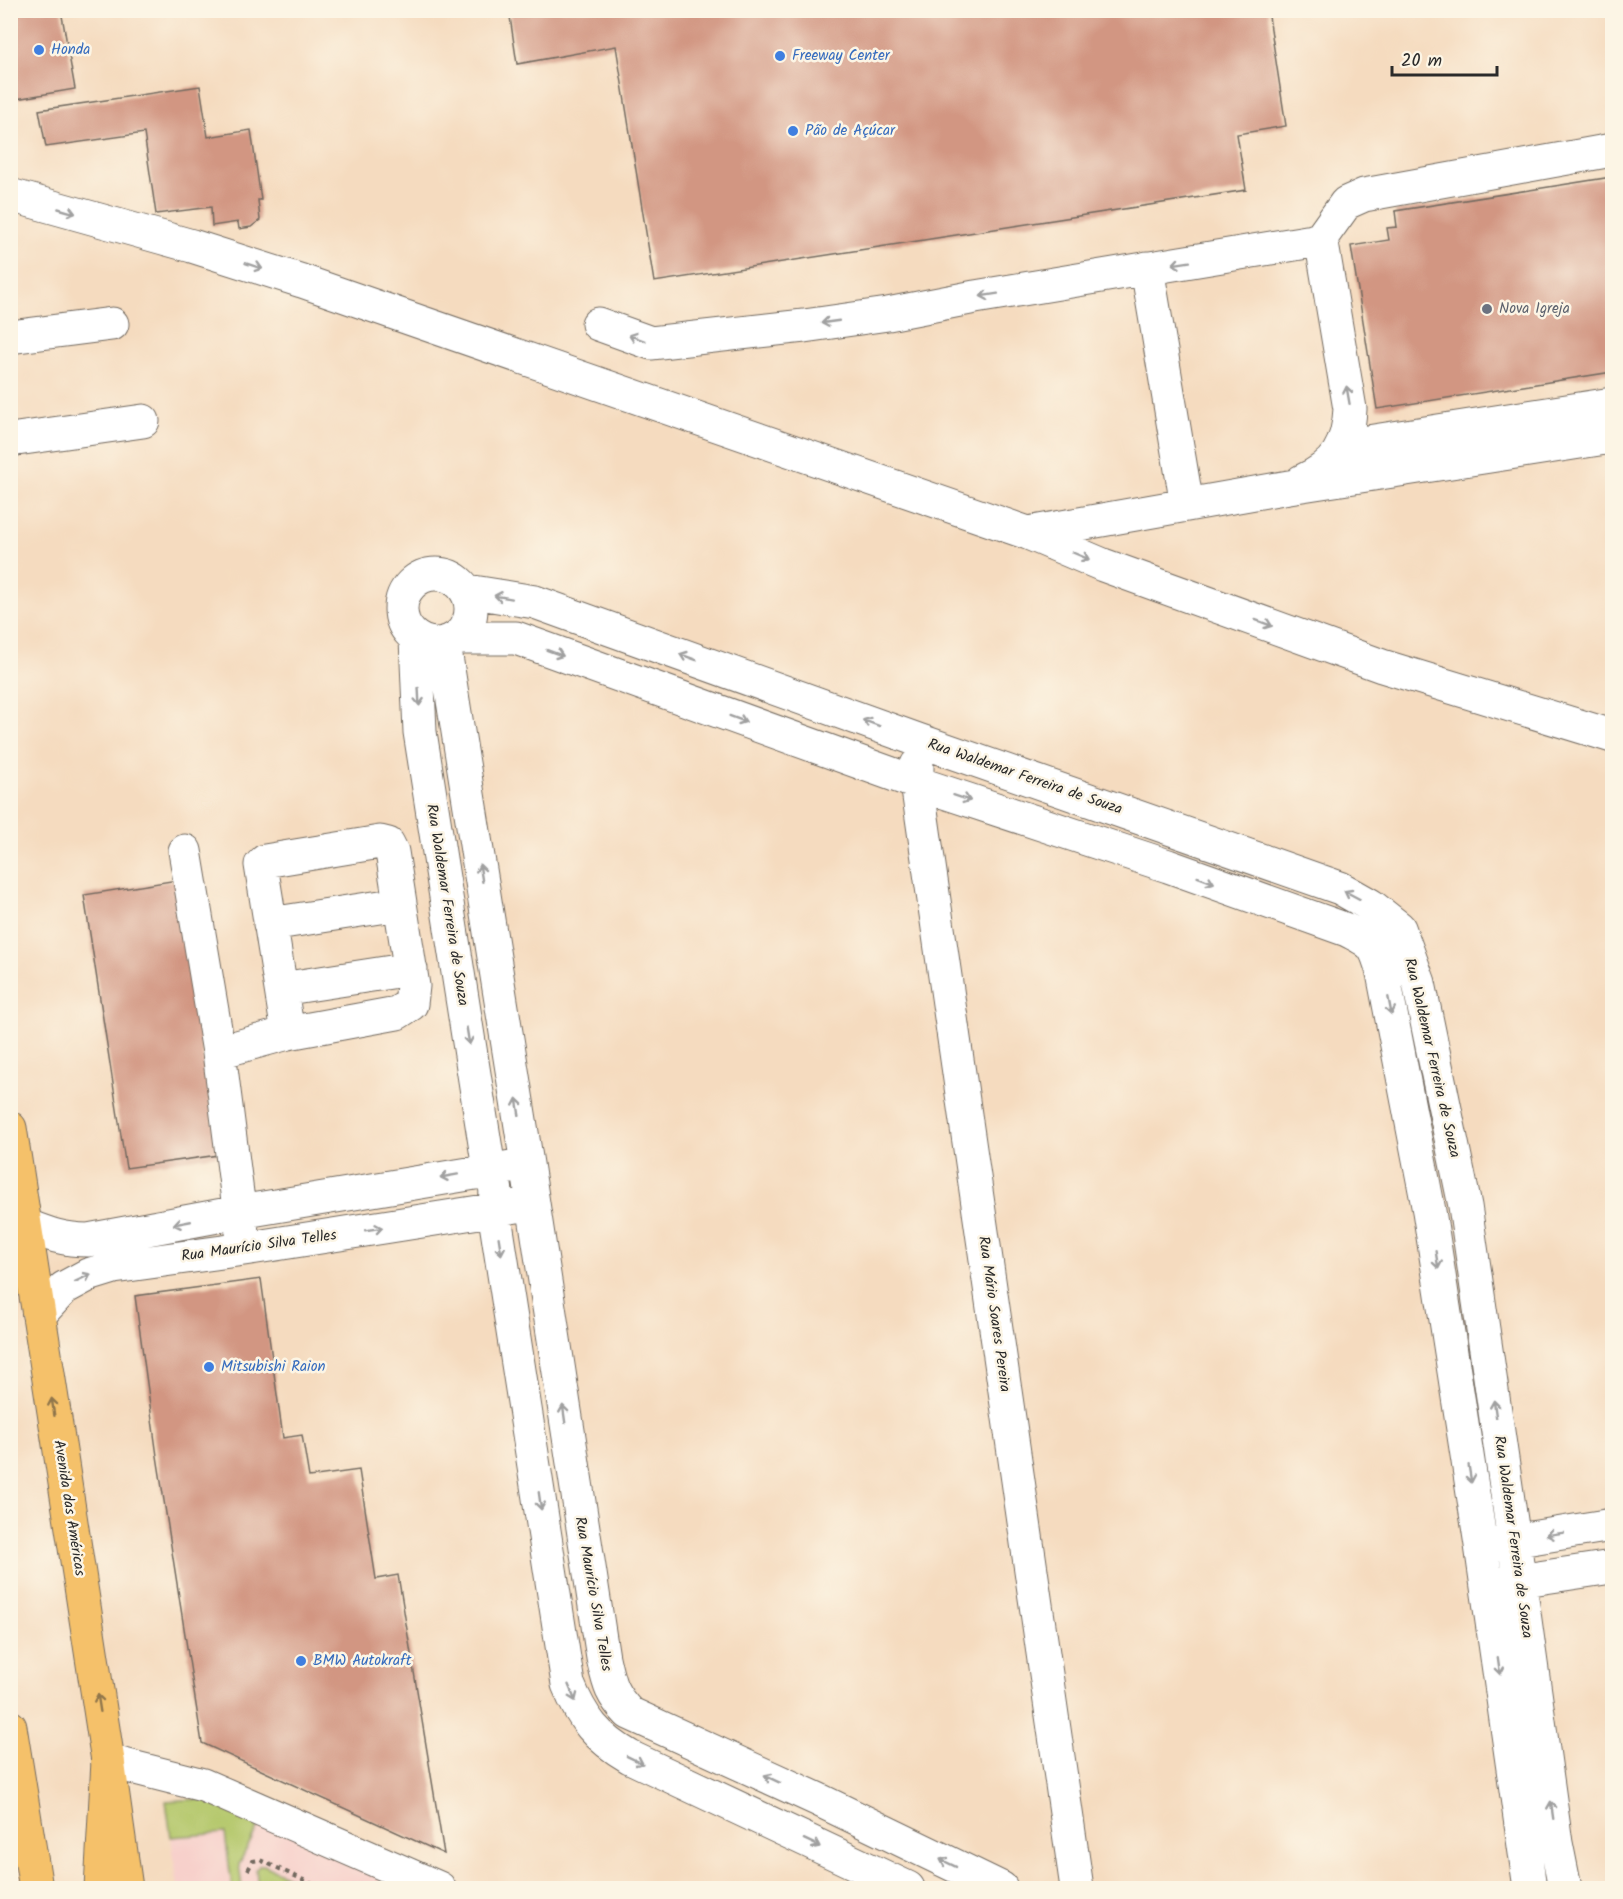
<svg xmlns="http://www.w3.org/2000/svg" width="1623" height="1899" viewBox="0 0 1623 1899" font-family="Kalam,sans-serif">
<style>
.built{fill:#f7d0cb}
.green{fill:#b4c76b;stroke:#70794b;stroke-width:1.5}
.building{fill:#d29682}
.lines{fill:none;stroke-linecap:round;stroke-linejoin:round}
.minor-casing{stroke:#72695f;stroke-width:35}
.major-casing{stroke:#72695f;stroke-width:35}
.highway-casing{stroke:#72695f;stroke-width:35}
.path{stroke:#72695f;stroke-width:4;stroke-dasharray:4.5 4.5;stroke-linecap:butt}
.minor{stroke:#fff;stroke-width:33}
.major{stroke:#f5c16b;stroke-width:33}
.highway{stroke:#f5c16b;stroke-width:33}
.oneway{stroke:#a0a0a0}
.oneway2{stroke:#90764b}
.shop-dot{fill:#3f7fe0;stroke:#fcf5e5;stroke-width:2}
.worship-dot{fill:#6b7280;stroke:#fcf5e5;stroke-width:2}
.labels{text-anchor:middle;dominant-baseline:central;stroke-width:5;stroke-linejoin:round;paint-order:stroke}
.shop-label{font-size:15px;fill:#366cbe;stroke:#fcf5e5;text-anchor:start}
.worship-label{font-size:15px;fill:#5b616d;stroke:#fcf5e5;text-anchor:start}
.street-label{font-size:15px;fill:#2b2b2b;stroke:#fcf5e5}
</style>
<rect width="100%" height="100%" fill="#fcf5e5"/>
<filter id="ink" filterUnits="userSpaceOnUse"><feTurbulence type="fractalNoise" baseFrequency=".0167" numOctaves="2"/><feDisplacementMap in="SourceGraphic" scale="12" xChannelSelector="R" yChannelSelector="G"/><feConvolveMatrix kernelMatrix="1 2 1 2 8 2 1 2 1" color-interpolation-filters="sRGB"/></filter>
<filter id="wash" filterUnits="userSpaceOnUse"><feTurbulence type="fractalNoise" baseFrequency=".008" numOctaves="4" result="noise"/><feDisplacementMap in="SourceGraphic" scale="24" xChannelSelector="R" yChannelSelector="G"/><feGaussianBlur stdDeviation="1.35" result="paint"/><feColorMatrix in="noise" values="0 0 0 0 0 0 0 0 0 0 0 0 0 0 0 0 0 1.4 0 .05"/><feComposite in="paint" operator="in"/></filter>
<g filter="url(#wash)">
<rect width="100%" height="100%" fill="#f5dbbf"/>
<!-- built -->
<path class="built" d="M 215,1798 L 409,1888 L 178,1888 L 166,1801 Z"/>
<!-- green -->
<path class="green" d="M 215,1798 L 262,1819 L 239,1864 L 242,1888 L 232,1888 L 225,1833 L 171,1837 L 166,1801 Z
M 260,1865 L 264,1865 L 314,1888 L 258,1888 L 256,1869 Z"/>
<g id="blocks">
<!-- building -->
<path class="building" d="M 10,10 L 61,10 L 75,89 L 10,100 Z
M 509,10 L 1268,10 L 1286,126 L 1237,134 L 1246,190 L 654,282 L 616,46 L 517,64 Z
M 200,86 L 208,137 L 251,130 L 261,200 L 258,200 L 260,220 L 251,227 L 239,229 L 238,222 L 212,226 L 211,207 L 156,214 L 144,133 L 46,147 L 39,110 Z
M 1612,177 L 1612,372 L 1377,409 L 1351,246 L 1389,240 L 1387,228 L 1397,227 L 1395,211 Z
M 177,880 L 218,1155 L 126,1168 L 84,895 Z
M 261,1279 L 283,1438 L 302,1435 L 309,1477 L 359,1470 L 376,1579 L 398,1575 L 444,1854 L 202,1743 L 157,1456 L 135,1296 Z"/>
</g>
</g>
<g filter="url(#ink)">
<use href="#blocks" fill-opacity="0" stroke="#72695f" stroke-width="1.5"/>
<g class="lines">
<defs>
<path id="minor" d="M 10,195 L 192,246 L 302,281 L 1028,533 L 1103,565 L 1382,666 L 1612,736
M 1147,268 L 1187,505
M 598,324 L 651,343 L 804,326 L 888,314 L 975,297 L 1313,241 L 1321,238 L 1346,203 L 1364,195 L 1612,150
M 10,337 L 112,324
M 10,440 L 143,421
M 1342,446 L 1612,404
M 1302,481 C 1336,466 1348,446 1350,409 L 1321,238
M 1028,533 L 1289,487 L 1612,437
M401 609a35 35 0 1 1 70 0a35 35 0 1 1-70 0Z
M 467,591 L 535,602 L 918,740 L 1340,888 L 1370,905 L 1399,928 L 1419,983 L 1465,1206 L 1514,1541 L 1556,1843 L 1565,1888
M 457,638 L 516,638 L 917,783 L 1168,866 L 1347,930 C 1373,943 1375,944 1383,973 L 1429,1211 L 1481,1545 L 1530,1888
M 416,639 L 420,732 L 489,1169 C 497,1183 497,1195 494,1210 L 568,1684 C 582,1719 597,1738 630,1757 L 908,1888
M 444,644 L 527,1164 L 603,1658 C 609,1684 610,1693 629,1713 L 817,1799 L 1001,1888
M 917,765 L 917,783 L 1077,1888
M 185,851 L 219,1052 L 242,1232
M 270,924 L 400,904
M 281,989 L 411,969
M 219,1052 L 288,1033 L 397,1013 L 411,1004 L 413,986 L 392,852 L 388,844 L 380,842 L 265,861 L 261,865 L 288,1033
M 25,1225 C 48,1234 63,1240 88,1240 L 239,1212 L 511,1167
M 39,1315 L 64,1288 L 88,1275 L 114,1267 L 244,1249 L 517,1206
M 1493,1544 L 1612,1525
M 1498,1584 L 1612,1567
M 108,1761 L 203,1785 L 439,1888"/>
<path id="major" d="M 10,1128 L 108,1761 L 126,1888"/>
<path id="highway" d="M 10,1727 L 36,1888
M 101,1888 L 108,1761"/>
</defs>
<!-- minor casing -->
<use href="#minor" class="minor-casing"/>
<!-- major casing -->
<use href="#major" class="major-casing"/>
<!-- highway casing -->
<use href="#highway" class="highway-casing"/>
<!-- path -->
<path class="path" d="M 248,1870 L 253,1861 L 260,1860 L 321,1888"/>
<!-- minor -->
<use href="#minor" class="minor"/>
<!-- major -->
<use href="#major" class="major"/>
<!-- highway -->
<use href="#highway" class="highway"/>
</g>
<!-- one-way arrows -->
<defs><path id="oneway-shaft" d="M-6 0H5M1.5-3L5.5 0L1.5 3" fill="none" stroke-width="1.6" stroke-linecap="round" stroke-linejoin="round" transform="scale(1.5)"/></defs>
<g class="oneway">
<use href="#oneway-shaft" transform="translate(67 211) rotate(16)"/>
<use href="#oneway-shaft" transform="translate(1181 263) rotate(171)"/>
<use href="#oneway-shaft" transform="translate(254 266) rotate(18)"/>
<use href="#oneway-shaft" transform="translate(989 295) rotate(171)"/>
<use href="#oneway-shaft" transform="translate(830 322) rotate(172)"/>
<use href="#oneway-shaft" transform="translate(637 338) rotate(-160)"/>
<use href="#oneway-shaft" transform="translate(1348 395) rotate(-100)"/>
<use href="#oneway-shaft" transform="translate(1081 556) rotate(23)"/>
<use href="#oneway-shaft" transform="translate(503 597) rotate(-170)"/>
<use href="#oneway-shaft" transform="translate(1264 623) rotate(20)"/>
<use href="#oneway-shaft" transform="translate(555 653) rotate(20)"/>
<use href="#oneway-shaft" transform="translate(688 657) rotate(-160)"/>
<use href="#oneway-shaft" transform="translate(419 697) rotate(87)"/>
<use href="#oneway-shaft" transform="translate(738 719) rotate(20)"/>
<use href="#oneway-shaft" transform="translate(871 723) rotate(-160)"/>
<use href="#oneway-shaft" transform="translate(962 798) rotate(18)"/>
<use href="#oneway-shaft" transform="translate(481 873) rotate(-99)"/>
<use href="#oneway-shaft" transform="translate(1206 880) rotate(20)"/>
<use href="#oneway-shaft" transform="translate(1352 895) rotate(-152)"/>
<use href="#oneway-shaft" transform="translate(1390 1006) rotate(79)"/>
<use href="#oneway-shaft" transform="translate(468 1036) rotate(81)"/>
<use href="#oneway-shaft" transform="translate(518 1107) rotate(-99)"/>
<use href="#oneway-shaft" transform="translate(449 1176) rotate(170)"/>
<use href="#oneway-shaft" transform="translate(182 1223) rotate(169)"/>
<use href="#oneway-shaft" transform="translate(374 1229) rotate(-9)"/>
<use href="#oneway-shaft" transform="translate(500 1246) rotate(81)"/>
<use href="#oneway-shaft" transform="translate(1437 1260) rotate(81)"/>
<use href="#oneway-shaft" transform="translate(83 1278) rotate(-26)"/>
<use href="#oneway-shaft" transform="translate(1495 1409) rotate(-98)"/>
<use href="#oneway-shaft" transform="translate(564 1414) rotate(-98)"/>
<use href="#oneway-shaft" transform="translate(1470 1474) rotate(81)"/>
<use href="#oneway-shaft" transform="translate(540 1501) rotate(82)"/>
<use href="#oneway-shaft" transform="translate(1555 1534) rotate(171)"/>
<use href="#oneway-shaft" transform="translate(1499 1666) rotate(82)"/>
<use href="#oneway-shaft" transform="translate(572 1693) rotate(67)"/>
<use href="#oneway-shaft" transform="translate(635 1760) rotate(26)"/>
<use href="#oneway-shaft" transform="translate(772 1779) rotate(-155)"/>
<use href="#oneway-shaft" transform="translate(1552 1810) rotate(-98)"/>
<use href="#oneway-shaft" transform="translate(812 1843) rotate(25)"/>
<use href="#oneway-shaft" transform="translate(948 1863) rotate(-154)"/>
</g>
<g class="oneway2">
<use href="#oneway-shaft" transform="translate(53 1407) rotate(-99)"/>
<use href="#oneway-shaft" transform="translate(99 1703) rotate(-99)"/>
</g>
</g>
<!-- markers -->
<g class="shop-dot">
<circle cx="39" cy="50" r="6"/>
<circle cx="780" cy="56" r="6"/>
<circle cx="793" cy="131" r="6"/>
<circle cx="209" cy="1367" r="6"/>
<circle cx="301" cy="1661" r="6"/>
</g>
<circle class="worship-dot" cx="1487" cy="309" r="6"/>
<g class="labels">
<!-- shop labels -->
<g class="shop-label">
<text x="51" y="50">Honda</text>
<text x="792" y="56">Freeway Center</text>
<text x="805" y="131">Pão de Açúcar</text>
<text x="221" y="1367">Mitsubishi Raion</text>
<text x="313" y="1661">BMW Autokraft</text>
</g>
<!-- worship labels -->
<g class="worship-label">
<text x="1499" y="309">Nova Igreja</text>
</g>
<!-- street labels -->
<g class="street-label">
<text transform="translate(1025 777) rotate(19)">Rua Waldemar Ferreira de Souza</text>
<text transform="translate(447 905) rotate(81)">Rua Waldemar Ferreira de Souza</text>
<text transform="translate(1432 1058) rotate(77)">Rua Waldemar Ferreira de Souza</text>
<text transform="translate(259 1246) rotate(-8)">Rua Maurício Silva Telles</text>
<text transform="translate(994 1314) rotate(82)">Rua Mário Soares Pereira</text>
<text transform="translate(69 1508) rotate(81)">Avenida das Américas</text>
<text transform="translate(1513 1537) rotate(82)">Rua Waldemar Ferreira de Souza</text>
<text transform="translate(593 1594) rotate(80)">Rua Maurício Silva Telles</text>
</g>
</g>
<!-- margin -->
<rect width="1623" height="1899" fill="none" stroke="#fcf5e5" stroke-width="36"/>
<!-- scale -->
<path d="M1392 66v9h105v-9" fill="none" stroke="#2b2b2b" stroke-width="3"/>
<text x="1401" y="66" font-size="18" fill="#2b2b2b" stroke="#fcf5e5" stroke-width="4.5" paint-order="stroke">20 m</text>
</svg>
